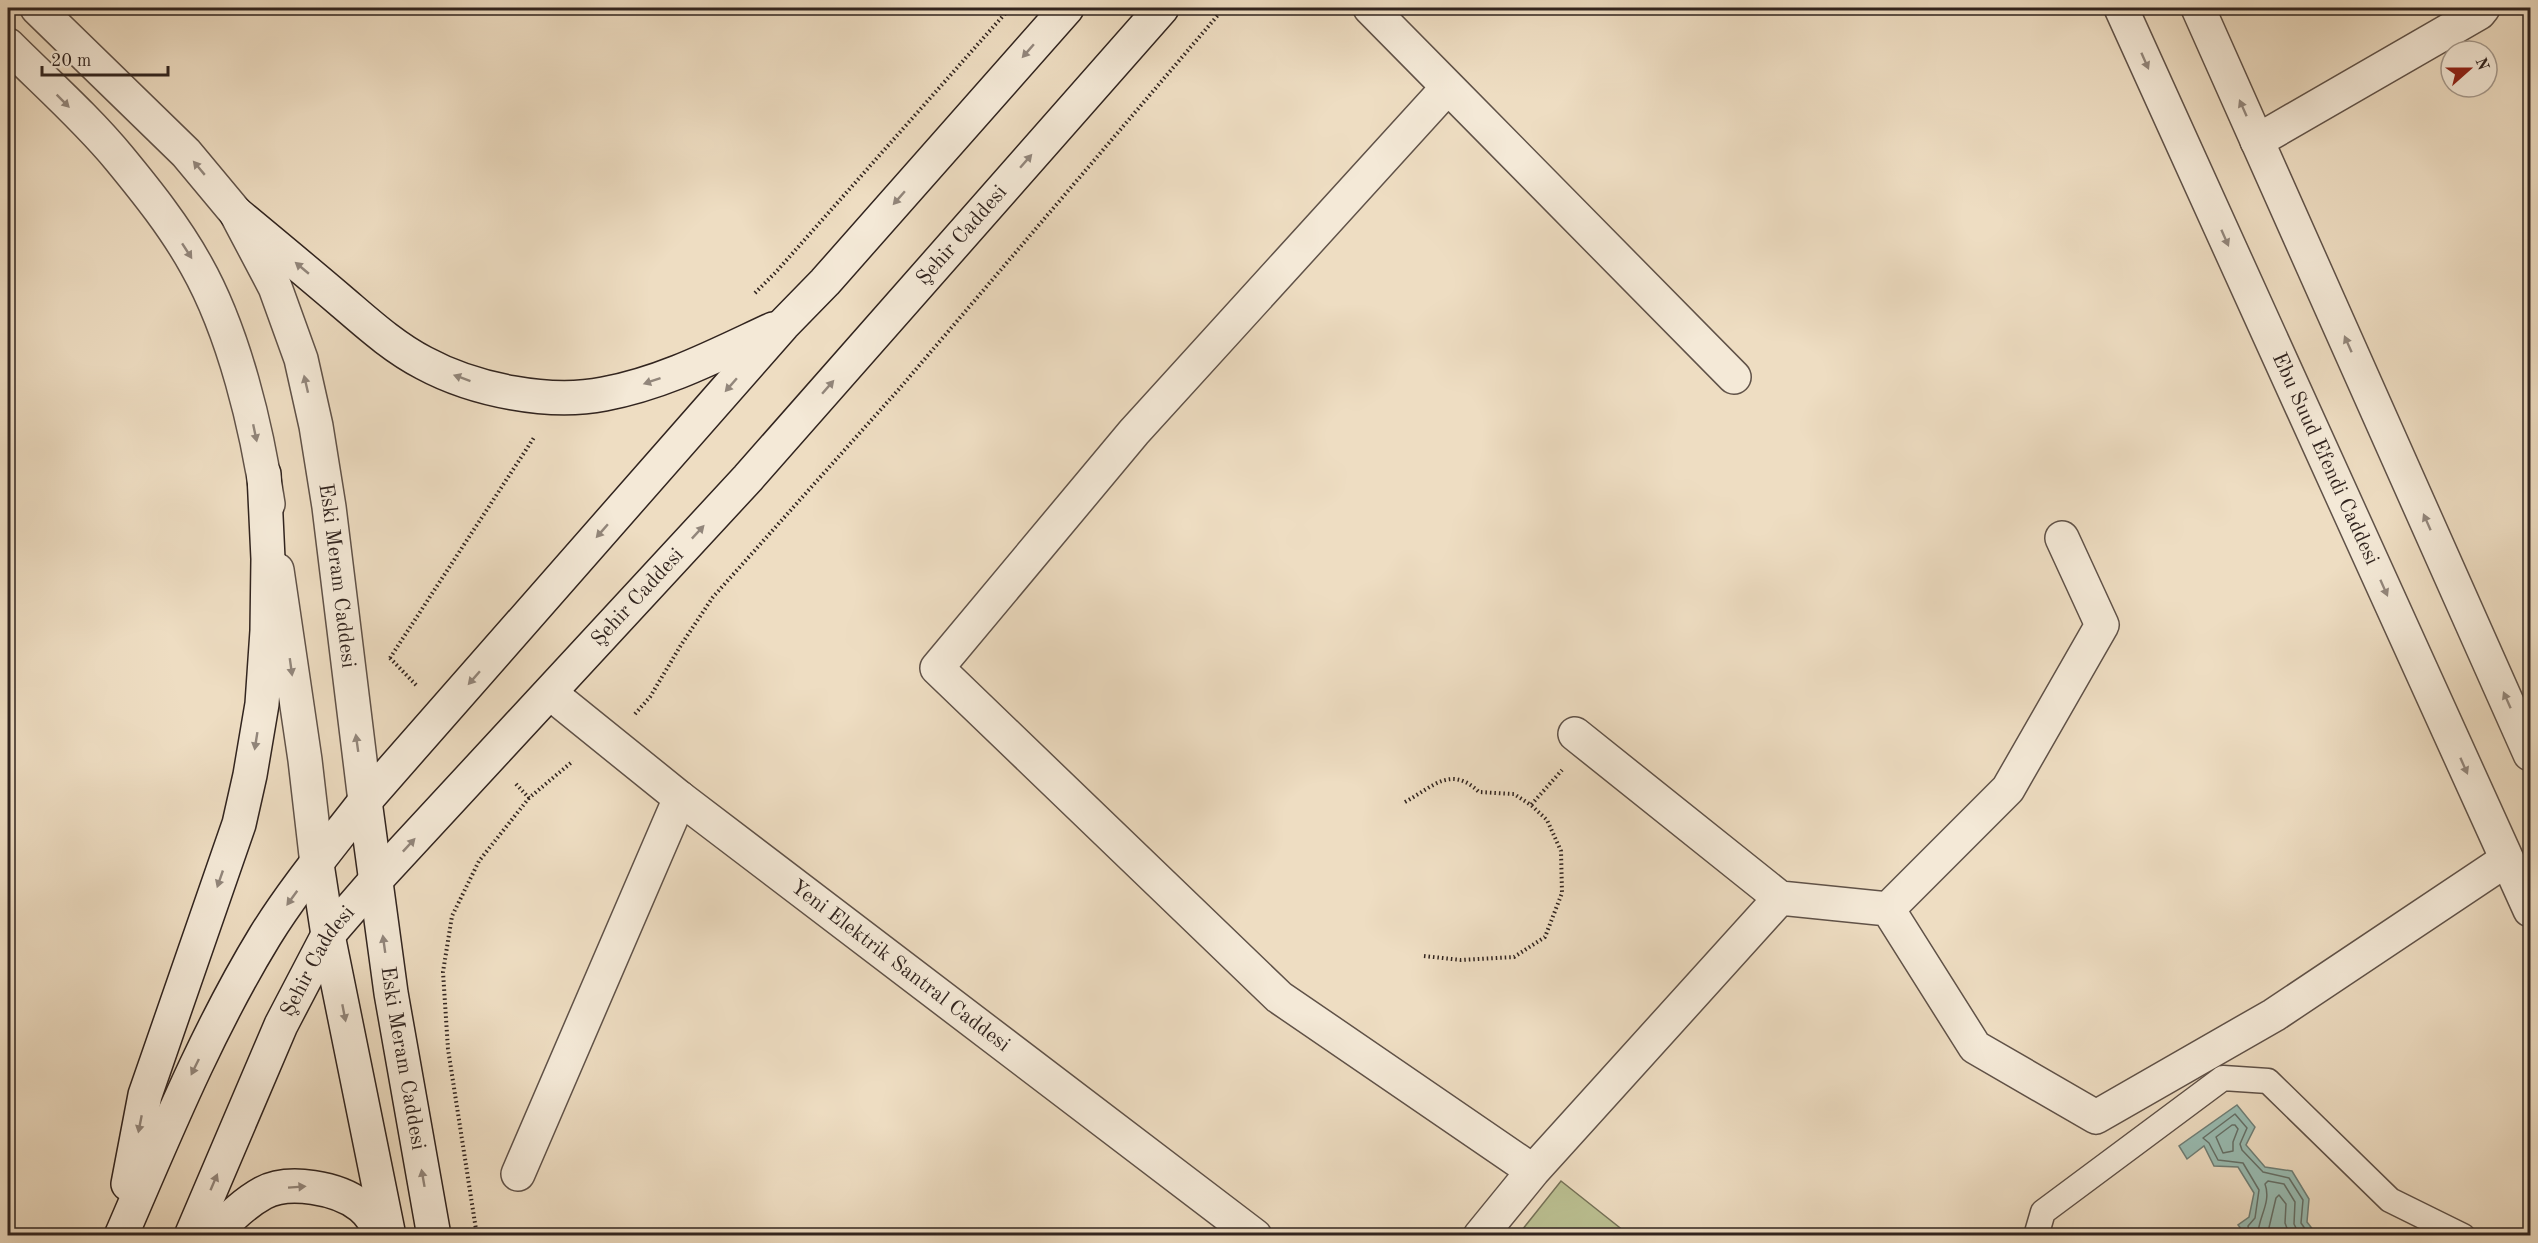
<svg xmlns="http://www.w3.org/2000/svg" width="2538" height="1243" viewBox="0 0 2538 1243" font-family="'Old Standard TT',serif">
<style>
.green{fill:#bbc092;stroke:#767258;stroke-width:1.5}
.water{fill:#99bcb2;stroke:#6f7f77;stroke-width:1.5}
.lines{fill:none;stroke-linecap:round;stroke-linejoin:round}
.shore{stroke:#657068;stroke-width:1.5}
.service-casing{stroke:#605248;stroke-width:27}
.minor-casing{stroke:#605248;stroke-width:36}
.tertiary-casing{stroke:#605248;stroke-width:36}
.secondary-casing{stroke:#31241f;stroke-width:36}
.path{stroke:#31241f;stroke-width:4;stroke-dasharray:1.5 3;stroke-linecap:butt}
.service{stroke:#f4e9d7;stroke-width:24}
.minor{stroke:#f4e9d7;stroke-width:33}
.tertiary{stroke:#f4e9d7;stroke-width:33}
.secondary{stroke:#f4e9d7;stroke-width:33}
.oneway{fill:#92867b}
.labels{text-anchor:middle;dominant-baseline:central;stroke-width:4.5;stroke-linejoin:round;paint-order:stroke}
.street-label{font-size:21px;fill:#31241f;stroke:#f4e9d7}
</style>
<rect width="100%" height="100%" fill="#eeddc2"/>
<filter id="stains"><feTurbulence type="fractalNoise" baseFrequency=".00333" numOctaves="4"/><feColorMatrix values="0 0 0 0 .2 0 0 0 0 .09 0 0 0 0 .02 0 0 0 .5 -.17"/></filter>
<radialGradient id="worn" r=".72"><stop offset=".6" stop-color="#630" stop-opacity="0"/><stop offset="1" stop-color="#630" stop-opacity=".3"/></radialGradient>
<!-- green -->
<path class="green" d="M 1561,1181 L 1629,1235 L 1518,1235 Z"/>
<!-- water -->
<path class="water" d="M 2237,1105 L 2255,1127 L 2246,1145 L 2265,1167 L 2292,1171 L 2309,1199 L 2307,1222 L 2317,1235 L 2246,1235 L 2238,1225 L 2249,1217 L 2254,1193 L 2238,1167 L 2214,1166 L 2204,1146 L 2187,1159 L 2179,1146 Z"/>
<g class="lines">
<!-- shore -->
<path class="shore" d="M 2232,1125 L 2235,1125 L 2238,1129 L 2233,1142 L 2233,1151 L 2223,1153 L 2216,1137 Z
M 2250,1236 L 2248,1226 L 2255,1218 L 2259,1190 L 2243,1163 L 2218,1160 L 2209,1143 L 2203,1138 L 2235,1114 L 2247,1128 L 2240,1144 L 2242,1150 L 2263,1172 L 2289,1178 L 2303,1200 L 2301,1223 L 2310,1236
M 2258,1236 C 2257,1219 2272,1203 2265,1184 L 2268,1181 L 2284,1184 L 2295,1202 L 2294,1224 L 2300,1236
M 2267,1236 L 2276,1198 L 2279,1195 L 2286,1204 L 2285,1223 L 2290,1236"/>
<defs>
<path id="service" d="M 2036,1236 L 2043,1212 L 2223,1078 L 2268,1081 L 2390,1200 L 2463,1236"/>
<path id="minor" d="M 1370,8 L 1448,87 L 1134,432 L 937,668 L 1279,997 L 1533,1171
M 1448,87 L 1734,377
M 2257,141 L 2479,13 L 2483,8
M 1575,734 L 1780,898 L 1888,909 L 1975,1047 L 2096,1117 L 2274,1015 L 2506,860
M 1888,909 L 2008,789 L 2102,625 L 2062,538
M 518,1174 L 680,798
M 1480,1236 L 1533,1171 L 1780,898"/>
<g id="tertiary">
<path id="s1" d="M 37,8 L 186,153 L 236,213 L 275,287 L 301,359 L 316,426 L 329,507 L 365,801"/>
<path id="s2" d="M 2121,8 L 2530,910"/>
<path d="M 2198,8 L 2530,754"/>
<path d="M 8,45 C 44,81 87,119 119,158 C 147,192 175,227 196,265 C 234,332 257,428 268,504"/>
<path d="M 277,570 L 305,760 L 317,864"/>
<path id="s3" d="M 550,693 L 680,798 L 1255,1236"/>
</g>
<g id="secondary">
<path d="M 236,213 C 271,242 306,271 340,300 C 367,323 393,347 424,363 C 474,390 549,405 604,394 C 664,383 719,354 773,329"/>
<path id="s4" d="M 365,801 L 391,993 L 434,1236"/>
<path d="M 317,864 L 328,935 L 389,1236"/>
<path d="M 128,1184 L 145,1095 L 239,824 L 250,775 L 262,704 L 267,631 L 268,559 L 264,474"/>
<path d="M 121,1236 C 165,1134 207,1031 265,936 C 294,889 331,845 365,801 L 783,325 L 825,282 L 1067,8"/>
<path id="s5" d="M 191,1236 L 281,1025 L 328,935 L 374,882 L 748,478 L 1162,8"/>
<path d="M 213,1236 C 228,1219 243,1204 263,1193 C 289,1179 338,1188 361,1206 C 370,1213 377,1225 383,1236"/>
</g>
</defs>
<!-- service casing -->
<use href="#service" class="service-casing"/>
<!-- minor casing -->
<use href="#minor" class="minor-casing"/>
<!-- tertiary casing -->
<use href="#tertiary" class="tertiary-casing"/>
<!-- secondary casing -->
<use href="#secondary" class="secondary-casing"/>
<!-- path -->
<path class="path" d="M 755,293 L 776,272 L 1010,8
M 390,658 L 417,686
M 390,658 L 535,436
M 635,714 L 650,697 L 681,645 L 713,597 L 900,388 L 1224,8
M 516,784 L 529,798 L 573,761
M 1405,802 C 1434,786 1451,765 1479,792 L 1514,794 L 1531,805 L 1562,770
M 1424,956 L 1461,960 L 1514,957 L 1545,937 L 1562,893 L 1561,851 L 1547,820 L 1531,805
M 477,1236 L 448,1049 L 443,972 L 452,916 L 479,861 L 529,798"/>
<!-- service -->
<use href="#service" class="service"/>
<!-- minor -->
<use href="#minor" class="minor"/>
<!-- tertiary -->
<use href="#tertiary" class="tertiary"/>
<!-- secondary -->
<use href="#secondary" class="secondary"/>
</g>
<!-- one-way arrows -->
<defs><path id="oneway-solid" d="M-6-.8H1V-3.2L6.5 0L1 3.2V.8H-6Z" transform="scale(1.5)"/></defs>
<g class="oneway">
<use href="#oneway-solid" transform="translate(1028 51) rotate(131)"/>
<use href="#oneway-solid" transform="translate(2145 61) rotate(66)"/>
<use href="#oneway-solid" transform="translate(63 101) rotate(45)"/>
<use href="#oneway-solid" transform="translate(2243 108) rotate(-114)"/>
<use href="#oneway-solid" transform="translate(1026 161) rotate(-49)"/>
<use href="#oneway-solid" transform="translate(199 168) rotate(-130)"/>
<use href="#oneway-solid" transform="translate(899 198) rotate(131)"/>
<use href="#oneway-solid" transform="translate(2225 238) rotate(66)"/>
<use href="#oneway-solid" transform="translate(187 251) rotate(57)"/>
<use href="#oneway-solid" transform="translate(302 268) rotate(-140)"/>
<use href="#oneway-solid" transform="translate(2348 344) rotate(-114)"/>
<use href="#oneway-solid" transform="translate(462 378) rotate(-160)"/>
<use href="#oneway-solid" transform="translate(652 381) rotate(161)"/>
<use href="#oneway-solid" transform="translate(306 384) rotate(-103)"/>
<use href="#oneway-solid" transform="translate(731 385) rotate(131)"/>
<use href="#oneway-solid" transform="translate(828 387) rotate(-49)"/>
<use href="#oneway-solid" transform="translate(255 433) rotate(78)"/>
<use href="#oneway-solid" transform="translate(2427 522) rotate(-114)"/>
<use href="#oneway-solid" transform="translate(602 531) rotate(131)"/>
<use href="#oneway-solid" transform="translate(698 532) rotate(-47)"/>
<use href="#oneway-solid" transform="translate(2384 588) rotate(66)"/>
<use href="#oneway-solid" transform="translate(291 667) rotate(82)"/>
<use href="#oneway-solid" transform="translate(474 678) rotate(131)"/>
<use href="#oneway-solid" transform="translate(2507 700) rotate(-114)"/>
<use href="#oneway-solid" transform="translate(256 741) rotate(99)"/>
<use href="#oneway-solid" transform="translate(357 743) rotate(-98)"/>
<use href="#oneway-solid" transform="translate(2464 766) rotate(66)"/>
<use href="#oneway-solid" transform="translate(409 845) rotate(-47)"/>
<use href="#oneway-solid" transform="translate(220 879) rotate(109)"/>
<use href="#oneway-solid" transform="translate(292 898) rotate(126)"/>
<use href="#oneway-solid" transform="translate(384 944) rotate(-98)"/>
<use href="#oneway-solid" transform="translate(344 1013) rotate(79)"/>
<use href="#oneway-solid" transform="translate(195 1067) rotate(116)"/>
<use href="#oneway-solid" transform="translate(140 1124) rotate(101)"/>
<use href="#oneway-solid" transform="translate(423 1178) rotate(-100)"/>
<use href="#oneway-solid" transform="translate(214 1182) rotate(-67)"/>
<use href="#oneway-solid" transform="translate(297 1187) rotate(-4)"/>
</g>
<g class="labels">
<!-- street labels -->
<g class="street-label">
<text stroke="none"><textPath href="#s5" startOffset="1275">Şehir Caddesi</textPath></text>
<text stroke="none"><textPath href="#s2" startOffset="495">Ebu Suud Efendi Caddesi</textPath></text>
<text stroke="none"><textPath href="#s1" startOffset="666">Eski Meram Caddesi</textPath></text>
<text stroke="none"><textPath href="#s5" startOffset="789">Şehir Caddesi</textPath></text>
<text stroke="none"><textPath href="#s5" startOffset="303">Şehir Caddesi</textPath></text>
<text stroke="none"><textPath href="#s3" startOffset="444">Yeni Elektrik Santral Caddesi</textPath></text>
<text stroke="none"><textPath href="#s4" startOffset="260">Eski Meram Caddesi</textPath></text>
</g>
</g>
<!-- margin -->
<rect width="2538" height="1243" fill="none" stroke="#eeddc2" stroke-width="30"/>
<rect x="9" y="9" width="2520" height="1225" fill="none" stroke="#31241f" stroke-width="3"/>
<rect x="15" y="15" width="2508" height="1213" fill="none" stroke="#31241f" stroke-width="1.5"/>
<!-- north arrow -->
<g transform="translate(2469 69) rotate(69)"><circle r="28" fill="#f4e9d7" stroke="#a69a8d" stroke-width="1.5"/>
<path d="M0-4.5L10 22L0 15L-10 22Z" fill="#8f2418"/>
<text y="-9" font-size="16" font-weight="bold" text-anchor="middle" fill="#31241f">N</text>
</g>
<!-- scale -->
<path d="M42 66v9h126v-9" fill="none" stroke="#31241f" stroke-width="3"/>
<text x="51" y="66" font-size="18" fill="#31241f" stroke="#f4e9d7" stroke-width="4.5" paint-order="stroke">20 m</text>
<rect width="100%" height="100%" filter="url(#stains)"/>
<rect width="100%" height="100%" fill="url(#worn)"/>
</svg>
